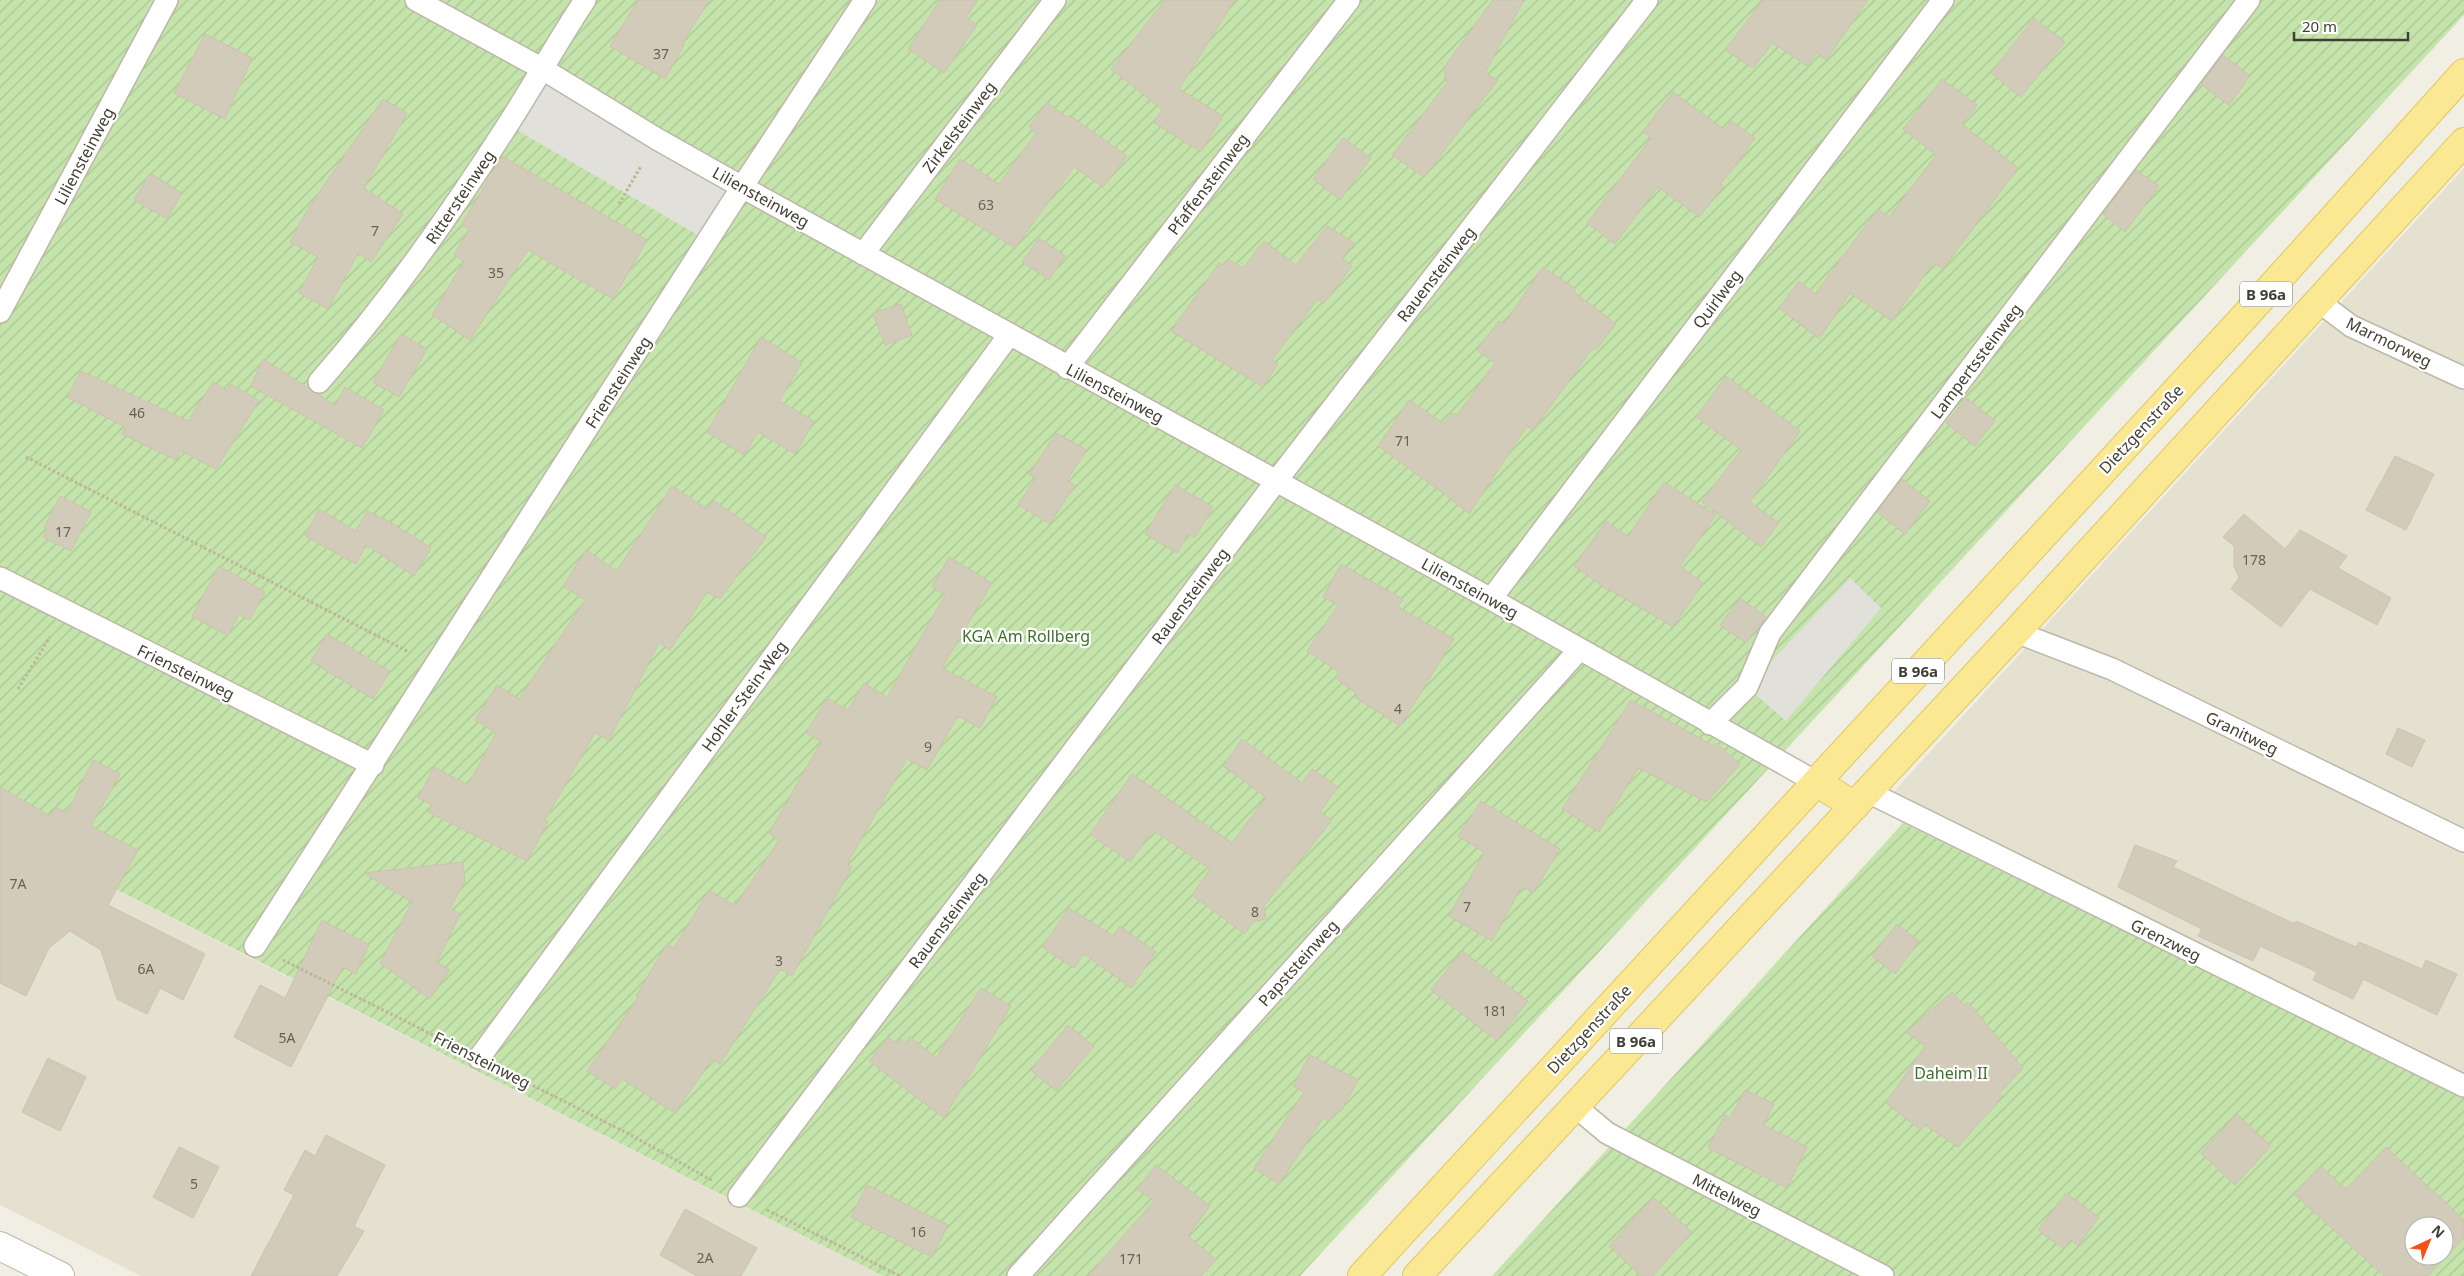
<svg xmlns="http://www.w3.org/2000/svg" width="2464" height="1276" viewBox="0 0 2464 1276" font-family="'Noto Sans',sans-serif">
<style>
.residential{fill:#e5e1d1}
.garden{fill:url(#garden-furrows);fill-rule:evenodd}
.parking{fill:#e1e0db}
.building{fill:#d2cbb9;stroke:#ccc3ac;fill-rule:evenodd}
.lines{fill:none;stroke-linecap:round;stroke-linejoin:round}
.service-casing{stroke:#bcb7a6;stroke-width:24}
.minor-casing{stroke:#bcb7a6;stroke-width:30}
.primary-casing{stroke:#dfc763;stroke-width:30}
.path{stroke:#bdb498;stroke-width:3;stroke-dasharray:2.5 2.5;stroke-linecap:butt}
.service{stroke:#fff;stroke-width:21}
.minor{stroke:#fff;stroke-width:28}
.primary{stroke:#fbe892;stroke-width:28}
.labels{text-anchor:middle;dominant-baseline:central;stroke-width:4.5;stroke-linejoin:round;paint-order:stroke}
.number-label{font-size:14px;fill:#666154}
.shield{fill:#fff;stroke:#7b7870;stroke-width:1}
.shield-label{font-size:15px;font-weight:bold;fill:#423e33}
.street-label{font-size:16px;fill:#423e33;stroke:#fff}
.park-label{font-size:16px;fill:#3d7129;stroke:#fff}
</style>
<defs>
<pattern id="garden-furrows" width="10" height="10" patternUnits="userSpaceOnUse" patternTransform="scale(1.25)"><rect width="10" height="10" fill="#c5e4ac"/><path d="M-1 1l2-2M0 10L10 0M9 11l2-2" fill="none" stroke="#aac594"/></pattern>
</defs>
<rect width="100%" height="100%" fill="#f1eee3"/>
<!-- residential -->
<path class="residential" d="M 2464,168 L 2464,1097 L 1903,823 L 1878,809 Z
M 0,831 L 244,955 L 883,1276 L 141,1276 L 0,1205 Z"/>
<!-- garden -->
<path class="garden" d="M 0,0 L 2464,0 L 2464,15 L 1300,1276 L 883,1276 L 0,831 Z
M 1903,823 L 2464,1097 L 2464,1276 L 1492,1276 ZM 2414,1226 L 2444,1226 L 2444,1256 L 2414,1256 Z"/>
<!-- parking -->
<path class="parking" d="M 541,68 L 742,187 L 708,241 L 508,125 Z
M 1850,578 L 1881,608 L 1786,721 L 1747,687 Z"/>
<!-- building -->
<path class="building" d="M 638,0 L 709,0 L 682,44 L 684,45 L 665,79 L 610,46 Z
M 940,0 L 978,0 L 966,18 L 977,25 L 944,73 L 908,49 Z
M 1165,0 L 1235,0 L 1179,89 L 1223,116 L 1201,152 L 1154,123 L 1162,109 L 1111,69 Z
M 1493,0 L 1524,0 L 1485,73 L 1498,80 L 1424,177 L 1392,155 L 1448,81 L 1445,79 L 1445,66 Z
M 1763,0 L 1868,0 L 1826,60 L 1817,53 L 1807,66 L 1773,43 L 1753,68 L 1725,50 Z
M 2034,18 L 2065,42 L 2021,97 L 1991,73 Z
M 205,34 L 252,58 L 225,119 L 174,93 Z
M 2223,55 L 2250,76 L 2229,105 L 2201,84 Z
M 1942,79 L 1977,105 L 1962,124 L 2018,168 L 1943,269 L 1933,263 L 1892,321 L 1850,293 L 1819,339 L 1779,308 L 1799,281 L 1815,294 L 1878,209 L 1889,217 L 1936,155 L 1903,129 Z
M 1673,92 L 1725,130 L 1731,121 L 1755,138 L 1732,170 L 1720,184 L 1724,186 L 1699,217 L 1658,187 L 1615,244 L 1587,223 L 1651,138 L 1643,131 Z
M 383,99 L 407,113 L 364,188 L 403,214 L 371,262 L 358,253 L 328,309 L 299,293 L 318,257 L 290,242 L 306,212 Z
M 1047,102 L 1068,118 L 1069,115 L 1127,156 L 1103,187 L 1074,167 L 1015,248 L 935,199 L 960,159 L 999,184 L 1036,133 L 1029,127 Z
M 1343,138 L 1371,158 L 1340,200 L 1313,179 Z
M 502,156 L 647,240 L 613,299 L 528,250 L 470,340 L 432,315 L 464,261 L 454,255 L 469,229 L 462,224 Z
M 2136,170 L 2159,186 L 2125,232 L 2103,214 Z
M 150,173 L 182,193 L 167,219 L 134,200 Z
M 1327,226 L 1354,243 L 1342,258 L 1352,266 L 1324,303 L 1318,299 L 1272,360 L 1278,364 L 1263,387 L 1171,331 L 1219,263 L 1223,265 L 1228,259 L 1243,268 L 1264,241 L 1296,265 Z
M 1039,238 L 1065,256 L 1049,280 L 1022,262 Z
M 1543,267 L 1576,289 L 1574,292 L 1616,324 L 1596,350 L 1593,348 L 1533,430 L 1527,426 L 1469,514 L 1443,493 L 1378,446 L 1409,400 L 1444,424 L 1452,413 L 1457,415 L 1495,363 L 1477,350 L 1499,321 L 1504,324 Z
M 901,304 L 912,335 L 885,345 L 873,313 Z
M 401,334 L 427,349 L 399,397 L 373,382 Z
M 761,337 L 802,363 L 779,401 L 814,421 L 795,454 L 758,432 L 744,455 L 707,432 Z
M 263,359 L 335,405 L 345,387 L 384,410 L 362,448 L 251,386 Z
M 81,371 L 188,421 L 213,382 L 227,390 L 231,384 L 259,401 L 216,469 L 181,451 L 176,460 L 122,434 L 125,427 L 67,397 Z
M 1726,376 L 1800,431 L 1750,502 L 1779,523 L 1761,547 L 1702,502 L 1741,450 L 1696,417 Z
M 1967,398 L 1995,421 L 1975,446 L 1946,423 Z
M 1056,433 L 1087,450 L 1067,480 L 1075,485 L 1050,524 L 1018,504 L 1036,478 L 1029,474 Z
M 2395,456 L 2434,474 L 2406,530 L 2366,510 Z
M 1902,479 L 1930,501 L 1905,534 L 1877,512 Z
M 1664,482 L 1716,515 L 1680,566 L 1703,583 L 1673,627 L 1609,589 L 1608,590 L 1574,566 L 1606,521 L 1628,537 Z
M 1175,485 L 1213,507 L 1195,538 L 1188,534 L 1177,553 L 1145,534 Z
M 672,486 L 707,509 L 713,500 L 766,537 L 720,599 L 707,592 L 670,650 L 659,643 L 609,740 L 595,733 L 545,820 L 548,822 L 527,861 L 428,812 L 432,805 L 418,798 L 434,767 L 468,785 L 496,733 L 475,720 L 497,685 L 519,699 L 585,600 L 563,586 L 586,550 L 617,571 Z
M 60,496 L 91,512 L 71,551 L 43,537 L 47,529 L 44,528 Z
M 319,509 L 356,531 L 367,511 L 390,522 L 431,548 L 414,576 L 366,545 L 356,564 L 305,536 Z
M 2244,514 L 2285,549 L 2300,530 L 2347,556 L 2338,568 L 2391,598 L 2377,625 L 2310,589 L 2281,627 L 2231,589 L 2239,578 L 2234,566 L 2234,546 L 2223,537 Z
M 949,557 L 992,583 L 942,668 L 997,697 L 980,728 L 958,716 L 927,770 L 907,759 L 847,864 L 852,867 L 792,976 L 780,969 L 720,1064 L 712,1059 L 675,1113 L 622,1079 L 615,1089 L 587,1071 L 638,997 L 636,996 L 667,944 L 674,948 L 709,890 L 735,906 L 779,840 L 769,833 L 821,742 L 806,733 L 827,698 L 848,710 L 864,683 L 887,697 L 945,595 L 932,587 Z
M 1341,564 L 1403,599 L 1398,607 L 1454,639 L 1400,726 L 1355,697 L 1357,694 L 1335,678 L 1339,672 L 1307,651 L 1338,605 L 1323,597 Z
M 219,566 L 265,592 L 250,620 L 239,615 L 228,636 L 192,616 Z
M 1740,598 L 1766,617 L 1746,643 L 1720,625 Z
M 327,634 L 390,671 L 373,699 L 311,661 Z
M 1631,700 L 1714,746 L 1716,743 L 1740,764 L 1707,802 L 1638,768 L 1599,832 L 1562,809 Z
M 2398,728 L 2425,740 L 2412,767 L 2386,754 Z
M 1242,739 L 1302,783 L 1312,769 L 1338,787 L 1320,812 L 1332,820 L 1264,906 L 1266,919 L 1253,922 L 1245,934 L 1192,895 L 1210,869 L 1153,830 L 1130,862 L 1090,834 L 1132,774 L 1232,843 L 1266,797 L 1223,766 Z
M 93,760 L 120,774 L 91,826 L 138,850 L 108,905 L 205,954 L 183,1000 L 160,988 L 147,1014 L 117,999 L 101,950 L 70,931 L 49,948 L 26,996 L 0,983 L 0,787 L 50,816 L 55,807 L 67,813 Z
M 1481,801 L 1560,849 L 1533,893 L 1522,886 L 1492,941 L 1449,916 L 1484,852 L 1458,836 Z
M 2135,845 L 2177,861 L 2173,867 L 2295,924 L 2296,921 L 2356,947 L 2359,942 L 2422,969 L 2426,960 L 2457,974 L 2437,1015 L 2363,979 L 2353,999 L 2313,980 L 2317,972 L 2260,946 L 2253,961 L 2198,936 L 2202,929 L 2118,887 Z
M 463,862 L 465,882 L 450,908 L 460,914 L 437,962 L 450,970 L 430,999 L 380,963 L 412,902 L 364,873 Z
M 1069,908 L 1113,936 L 1120,926 L 1156,952 L 1131,988 L 1084,954 L 1074,968 L 1042,947 Z
M 322,920 L 369,945 L 356,974 L 343,967 L 291,1067 L 234,1037 L 260,985 L 285,998 Z
M 1897,924 L 1919,941 L 1895,974 L 1872,956 Z
M 1462,951 L 1528,1001 L 1497,1041 L 1431,990 Z
M 981,988 L 1011,1006 L 944,1118 L 869,1061 L 888,1037 L 897,1044 L 901,1039 L 905,1043 L 910,1037 L 936,1058 Z
M 1952,992 L 1964,1005 L 1968,1002 L 2023,1068 L 1999,1094 L 2002,1097 L 1958,1147 L 1925,1125 L 1921,1130 L 1886,1103 L 1925,1046 L 1906,1032 Z
M 1068,1025 L 1094,1046 L 1056,1091 L 1031,1070 Z
M 1310,1055 L 1358,1080 L 1341,1111 L 1336,1109 L 1330,1122 L 1323,1118 L 1279,1184 L 1254,1168 L 1304,1092 L 1293,1086 Z
M 48,1058 L 86,1077 L 60,1131 L 22,1112 Z
M 1745,1090 L 1774,1104 L 1763,1125 L 1807,1147 L 1787,1188 L 1708,1148 L 1725,1115 L 1730,1118 Z
M 2237,1114 L 2271,1146 L 2235,1185 L 2201,1153 Z
M 326,1135 L 385,1165 L 354,1226 L 364,1231 L 337,1276 L 251,1276 L 294,1195 L 284,1190 L 305,1150 L 315,1156 Z
M 179,1147 L 219,1167 L 193,1218 L 153,1197 Z
M 2386,1147 L 2464,1220 L 2464,1238 L 2428,1276 L 2384,1276 L 2294,1194 L 2320,1166 L 2346,1189 ZM 2414,1226 L 2444,1226 L 2444,1256 L 2414,1256 Z
M 1156,1165 L 1210,1206 L 1188,1236 L 1216,1260 L 1201,1276 L 1088,1276 L 1154,1201 L 1137,1189 Z
M 867,1185 L 948,1225 L 932,1257 L 851,1217 Z
M 2066,1193 L 2099,1217 L 2078,1246 L 2071,1240 L 2064,1249 L 2038,1230 Z
M 1653,1197 L 1692,1232 L 1653,1276 L 1641,1276 L 1609,1246 Z
M 685,1209 L 757,1248 L 741,1276 L 697,1276 L 660,1255 Z"/>
<g class="lines">
<defs>
<path id="service" d="M 416,0 L 541,68 L 657,139 L 742,187 L 1491,599 L 1816,782
M 863,254 L 1055,0
M 2318,301 L 2351,326 L 2464,378
M 0,312 L 167,0
M 1067,368 L 1349,0
M 319,382 C 389,302 450,215 507,126 C 534,84 558,41 585,0
M 0,578 L 373,765
M 1491,599 L 1943,0
M 2016,632 L 2112,669 L 2464,841
M 1710,724 L 1747,687 L 1770,633 L 2249,0
M 1868,792 L 2464,1086
M 255,946 L 742,187 L 865,0
M 479,1058 L 1009,335
M 1576,1107 L 1607,1133 L 1883,1276
M 739,1196 L 1277,480 L 1647,0
M 1018,1276 L 1579,650"/>
<path id="minor" d="M 0,1246 L 60,1276"/>
<path id="primary" d="M 1816,782 L 1855,806
M 1362,1276 L 2246,315 L 2464,73
M 1417,1276 L 2016,632 L 2464,142"/>
</defs>
<!-- service casing -->
<use href="#service" class="service-casing"/>
<!-- minor casing -->
<use href="#minor" class="minor-casing"/>
<!-- primary casing -->
<use href="#primary" class="primary-casing"/>
<!-- path -->
<path class="path" d="M 619,204 L 641,166
M 26,457 L 409,652
M 18,689 L 50,637
M 283,960 L 451,1044
M 506,1072 L 629,1134 L 713,1181
M 767,1210 L 900,1276"/>
<!-- service -->
<use href="#service" class="service"/>
<!-- minor -->
<use href="#minor" class="minor"/>
<!-- primary -->
<use href="#primary" class="primary"/>
</g>
<g class="labels">
<!-- number labels -->
<g class="number-label">
<text x="661" y="53">37</text>
<text x="986" y="204">63</text>
<text x="375" y="230">7</text>
<text x="496" y="272">35</text>
<text x="137" y="412">46</text>
<text x="1403" y="440">71</text>
<text x="63" y="531">17</text>
<text x="2254" y="559">178</text>
<text x="1398" y="708">4</text>
<text x="928" y="746">9</text>
<text x="18" y="883">7A</text>
<text x="1467" y="906">7</text>
<text x="1255" y="911">8</text>
<text x="779" y="960">3</text>
<text x="146" y="968">6A</text>
<text x="1495" y="1010">181</text>
<text x="287" y="1037">5A</text>
<text x="194" y="1183">5</text>
<text x="918" y="1231">16</text>
<text x="705" y="1257">2A</text>
<text x="1131" y="1258">171</text>
</g>
<!-- shield labels -->
<g class="shield">
<rect x="2240" y="281.5" width="52" height="25" rx="4"/>
<rect x="1892" y="658.5" width="52" height="25" rx="4"/>
<rect x="1610" y="1028.5" width="52" height="25" rx="4"/>
</g>
<g class="shield-label">
<text x="2266" y="294">B 96a</text>
<text x="1918" y="671">B 96a</text>
<text x="1636" y="1041">B 96a</text>
</g>
<!-- street labels -->
<g class="street-label">
<text transform="translate(959 127) rotate(-53)">Zirkelsteinweg</text>
<text transform="translate(84 156) rotate(-62)">Liliensteinweg</text>
<text transform="translate(1208 184) rotate(-53)">Pfaffensteinweg</text>
<text transform="translate(460 197) rotate(-56)">Rittersteinweg</text>
<text transform="translate(761 197) rotate(29)">Liliensteinweg</text>
<text transform="translate(1436 274) rotate(-52)">Rauensteinweg</text>
<text transform="translate(1717 299) rotate(-53)">Quirlweg</text>
<text transform="translate(2389 342) rotate(26)">Marmorweg</text>
<text transform="translate(1976 361) rotate(-53)">Lampertssteinweg</text>
<text transform="translate(618 382) rotate(-57)">Friensteinweg</text>
<text transform="translate(1115 393) rotate(28)">Liliensteinweg</text>
<text transform="translate(2141 429) rotate(-47)">Dietzgenstraße</text>
<text transform="translate(1470 588) rotate(29)">Liliensteinweg</text>
<text transform="translate(1190 596) rotate(-53)">Rauensteinweg</text>
<text transform="translate(186 672) rotate(26)">Friensteinweg</text>
<text transform="translate(744 696) rotate(-54)">Hohler-Stein-Weg</text>
<text transform="translate(2242 733) rotate(26)">Granitweg</text>
<text transform="translate(947 920) rotate(-53)">Rauensteinweg</text>
<text transform="translate(2166 940) rotate(26)">Grenzweg</text>
<text transform="translate(1298 963) rotate(-48)">Papststeinweg</text>
<text transform="translate(1589 1029) rotate(-47)">Dietzgenstraße</text>
<text transform="translate(482 1060) rotate(27)">Friensteinweg</text>
<text transform="translate(1727 1195) rotate(27)">Mittelweg</text>
</g>
<!-- park labels -->
<g class="park-label">
<text x="1026" y="636">KGA Am Rollberg</text>
<text x="1951" y="1073">Daheim II</text>
</g>
</g>
<!-- north arrow -->
<g transform="translate(2429 1241) rotate(44)"><circle r="24" fill="#ffffff" stroke="#b3b2ad"/>
<path d="M0-4L9 19L0 12L-9 19Z" fill="#f35118"/>
<text y="-8" font-size="14" font-weight="bold" text-anchor="middle" fill="#423e33">N</text>
</g>
<!-- scale -->
<path d="M2294 32v8h114v-8" fill="none" stroke="#423e33" stroke-width="2.5"/>
<text x="2302" y="32" font-size="15" fill="#423e33" stroke="#ffffff" stroke-width="4" paint-order="stroke">20 m</text>
</svg>
